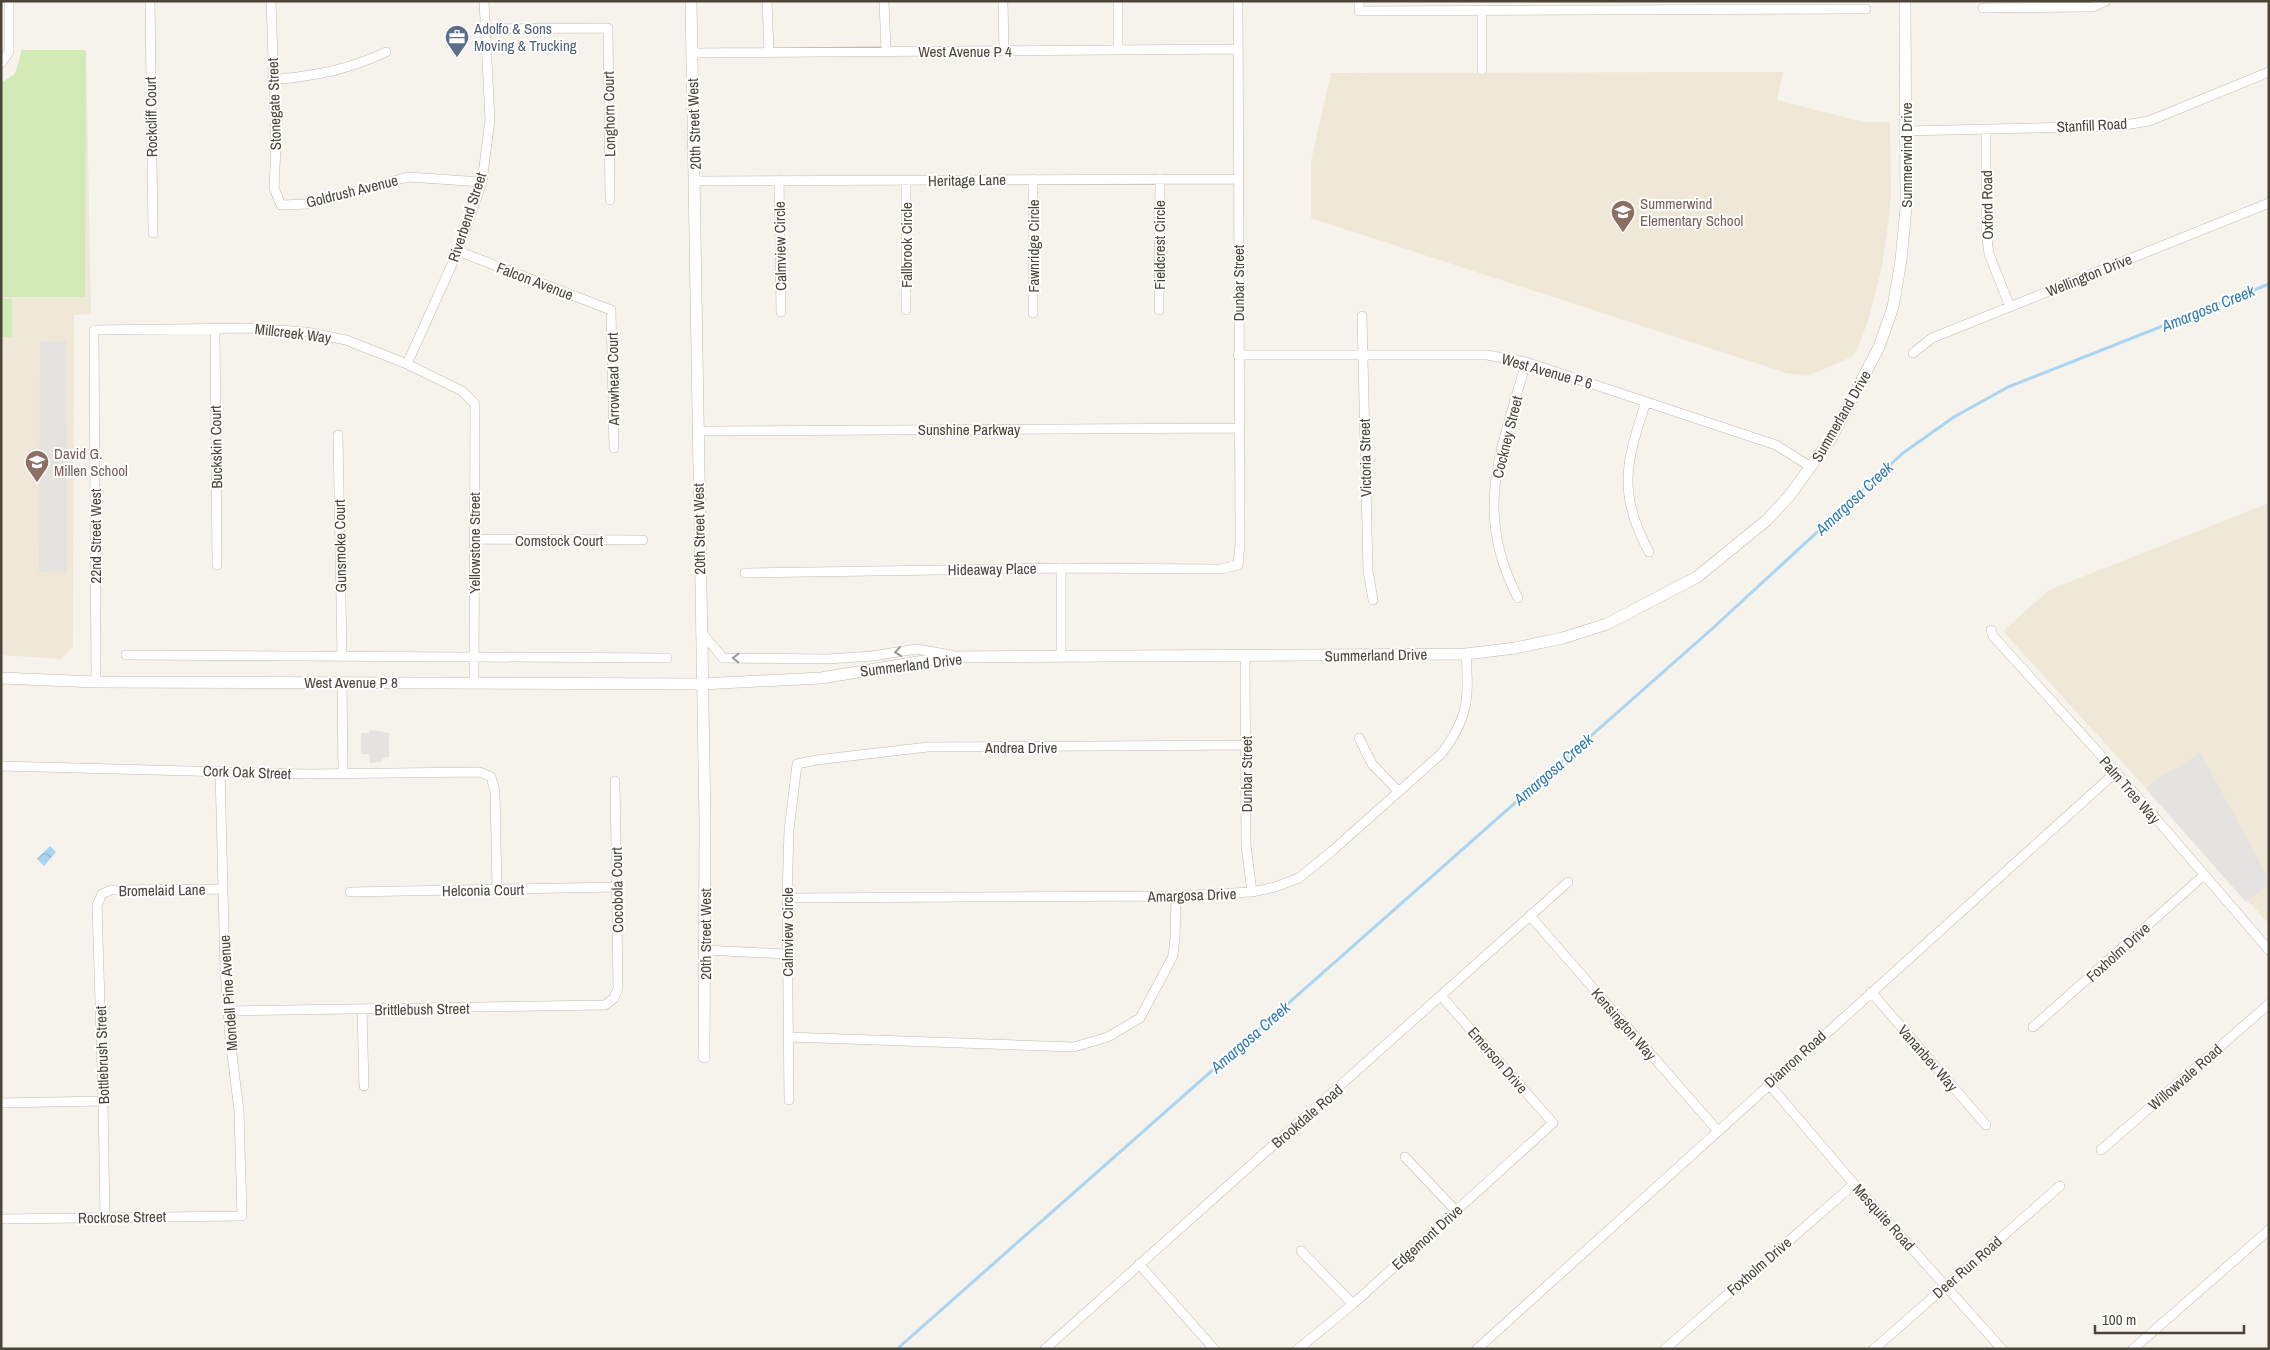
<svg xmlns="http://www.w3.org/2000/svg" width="2270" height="1350" viewBox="0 0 2270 1350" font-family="'Archivo Narrow',sans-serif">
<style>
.education{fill:#efe8d6}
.green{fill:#d2eab5}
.parking{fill:#e5e3e0}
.water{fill:url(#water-waves)}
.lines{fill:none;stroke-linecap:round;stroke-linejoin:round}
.stream{stroke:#a9d4f2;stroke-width:3}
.minor-casing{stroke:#c2bbae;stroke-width:10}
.tertiary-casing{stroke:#c2bbae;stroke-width:12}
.minor{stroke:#fff;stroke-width:9}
.tertiary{stroke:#fff;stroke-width:11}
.oneway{stroke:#9c9892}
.labels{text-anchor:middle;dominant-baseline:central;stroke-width:4;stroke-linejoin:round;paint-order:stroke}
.service-label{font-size:15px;fill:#4e5e75;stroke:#fff;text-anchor:start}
.street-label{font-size:15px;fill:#4b4439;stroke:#fff}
.education-label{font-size:15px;fill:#785e54;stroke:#fff;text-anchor:start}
.water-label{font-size:16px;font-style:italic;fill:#2e7ab2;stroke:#fff}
</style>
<defs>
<pattern id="water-waves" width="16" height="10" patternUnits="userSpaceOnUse" patternTransform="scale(1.25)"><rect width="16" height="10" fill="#a9d4f2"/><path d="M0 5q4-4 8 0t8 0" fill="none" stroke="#8caec5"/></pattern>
</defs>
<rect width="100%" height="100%" fill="#f6f3ec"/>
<!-- education -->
<path class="education" d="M 22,50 L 86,50 L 91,314 L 74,315 L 73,647 L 61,659 L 1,655 L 1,83 L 15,74 Z
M 1783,72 L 1777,100 L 1863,122 L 1890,122 L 1891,196 L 1888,224 L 1882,267 L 1868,321 L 1857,350 L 1852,357 L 1807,376 L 1786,373 L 1311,218 L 1311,161 L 1331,73 Z
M 2269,503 L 2269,924 L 2003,631 L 2049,590 Z"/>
<!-- green -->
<path class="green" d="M 22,50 L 86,50 L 85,297 L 1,297 L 1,83 L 15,74 Z
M 1,299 L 12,299 L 12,337 L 1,337 Z"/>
<!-- parking -->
<path class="parking" d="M 66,341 L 67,573 L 39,572 L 40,342 Z
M 370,730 L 389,733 L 389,757 L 381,758 L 381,762 L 370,763 L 369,754 L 361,754 L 361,733 L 369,733 Z
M 2200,752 L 2269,879 L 2269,884 L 2246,902 L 2146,789 L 2161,776 L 2182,765 Z"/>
<!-- water -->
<path class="water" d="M 50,846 L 56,852 L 44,866 L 37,859 Z"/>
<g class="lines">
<!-- stream -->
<path class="stream" d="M 897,1349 L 1713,628 L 1903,453 L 1954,417 L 2008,387 L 2269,284"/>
<defs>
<path id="minor" d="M 150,1 L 153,233
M 271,1 L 276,146 L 274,188 L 281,205 L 310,204 L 408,177 L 482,182
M 767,1 L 769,52
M 884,1 L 886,50
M 1003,1 L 1004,51
M 1118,1 L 1118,48
M 1359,1 L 1359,11 L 1866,9
M 1983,8 L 2093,7 L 2106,1
M 1482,10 L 1482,70
M 486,29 L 608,28 L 610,200
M 692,53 L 1238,49
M 1,63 L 9,52 L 9,1
M 273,80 C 317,75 345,71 386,52
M 1986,129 L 1986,231 L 1989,254 L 2010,307
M 1906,131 L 2119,126 L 2149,121 L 2269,72
M 1033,179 L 1033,313
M 779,180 L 781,312
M 696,181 L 1239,179
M 458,251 L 611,310 L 614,448
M 906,310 L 906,181
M 1159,310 L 1160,179
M 1362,316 L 1368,571 L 1373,600
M 215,329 L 217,565
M 1913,353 L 1932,338 L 2269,203
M 1238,355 L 1487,355 L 1526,362 L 1776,445 L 1811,467
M 407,364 L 458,251 L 482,182 L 490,120 L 484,1
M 1646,402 C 1626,462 1617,493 1649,552
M 698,431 L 1239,428
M 338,435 L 342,656
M 474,539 L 643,540
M 745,573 L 1061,568 L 1221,569 L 1238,565 L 1240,544 L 1238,1
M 1518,598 C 1472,510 1502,450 1526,362
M 1991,630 L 1993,636 L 2116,772 L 2269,950
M 701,632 L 723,658 L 828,659 L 872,656 L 917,649 L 951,655
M 126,655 L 667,658
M 1061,656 L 1061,568
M 1245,656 L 1246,845 L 1252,892
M 96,682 L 94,330 L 251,328 L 306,332 L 346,340 L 407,364 L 462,391 L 475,404 L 474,682
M 342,682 L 343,773
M 1359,738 L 1372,764 L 1398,791
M 1,766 L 306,774 L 480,772 L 491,777 L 495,791 L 497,890
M 350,892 L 617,887
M 787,898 L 1176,896 L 1252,892 L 1275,887 L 1299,878 L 1332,851 L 1441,754 C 1469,718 1469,697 1466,654
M 1531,917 L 1718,1131
M 705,950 L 786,954
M 1871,992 L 1986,1125
M 362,1010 L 364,1086
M 227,1011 L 605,1005 L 614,998 L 618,988 L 615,781
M 2033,1027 L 2203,876
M 788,1037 L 1074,1047 L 1108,1037 L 1140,1018 L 1173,956 L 1175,938 L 1176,896
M 1768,1083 L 1854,1184 L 2002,1349
M 789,1100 L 787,898 L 789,830 L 797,764 L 816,760 L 928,747 L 1246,745
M 1,1103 L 103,1101
M 2101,1150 L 2269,1004
M 1405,1157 L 1456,1211
M 105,1217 L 103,1101 L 97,905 L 102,894 L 111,890 L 223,889
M 1,1219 L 242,1216 L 239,1111 L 230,1039 L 225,969 L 220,771
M 1301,1251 L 1353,1304
M 1139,1264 L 1214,1349
M 1045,1349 L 1568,882
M 1298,1349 L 1353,1304 L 1553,1123 L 1442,997
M 1477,1349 L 2116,772
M 1665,1349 L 1854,1184
M 1874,1349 L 2060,1186
M 2133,1349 L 2269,1230"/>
<path id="tertiary" d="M 691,1 L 705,821 L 704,1057
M 1,678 L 96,682 L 701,684 L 821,678 L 949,657 L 1466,654 L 1515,648 L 1563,638 L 1607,624 L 1697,577 L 1767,520 L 1790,495 L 1832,437 L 1879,347 L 1893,307 L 1901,260 L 1906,208 L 1905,1"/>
</defs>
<!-- minor casing -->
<use href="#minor" class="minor-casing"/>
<!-- tertiary casing -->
<use href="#tertiary" class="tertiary-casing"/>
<!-- minor -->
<use href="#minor" class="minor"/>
<!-- tertiary -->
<use href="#tertiary" class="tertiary"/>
</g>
<!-- one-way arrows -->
<defs><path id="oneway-chevron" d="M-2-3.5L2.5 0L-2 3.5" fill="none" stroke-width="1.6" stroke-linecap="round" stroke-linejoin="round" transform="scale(1.25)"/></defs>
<g class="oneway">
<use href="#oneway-chevron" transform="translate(898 652) rotate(171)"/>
<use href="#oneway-chevron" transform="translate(736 658) rotate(-179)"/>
</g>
<!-- icons -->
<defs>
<symbol id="office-pin" viewBox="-11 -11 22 30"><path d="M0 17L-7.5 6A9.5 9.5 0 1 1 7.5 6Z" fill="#5c6f8a" stroke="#fff"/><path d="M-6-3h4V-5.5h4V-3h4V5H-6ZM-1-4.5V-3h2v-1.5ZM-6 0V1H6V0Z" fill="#fff"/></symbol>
<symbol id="school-pin" viewBox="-11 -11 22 30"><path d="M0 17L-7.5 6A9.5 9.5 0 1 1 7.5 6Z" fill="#8d6e63" stroke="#fff"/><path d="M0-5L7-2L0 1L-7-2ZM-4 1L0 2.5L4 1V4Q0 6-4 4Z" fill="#fff"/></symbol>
</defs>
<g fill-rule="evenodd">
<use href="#office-pin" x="443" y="23" width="28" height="38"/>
<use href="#school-pin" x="1609" y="198" width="28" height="38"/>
<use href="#school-pin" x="23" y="448" width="28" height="38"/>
</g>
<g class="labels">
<!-- service labels -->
<g class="service-label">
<text x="474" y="28">Adolfo &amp; Sons<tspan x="474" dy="17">Moving &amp; Trucking</tspan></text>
</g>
<!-- street labels -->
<g class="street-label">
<text x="965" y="51">West Avenue P 4</text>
<text transform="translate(274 104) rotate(-92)">Stonegate Street</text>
<text transform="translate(609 114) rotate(-91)">Longhorn Court</text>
<text transform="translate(151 117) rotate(-91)">Rockcliff Court</text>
<text transform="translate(694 124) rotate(-92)">20th Street West</text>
<text transform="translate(2092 125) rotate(-3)">Stanfill Road</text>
<text transform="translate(1906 155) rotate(-90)">Summerwind Drive</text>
<text transform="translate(967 180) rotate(-1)">Heritage Lane</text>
<text transform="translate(352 191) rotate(-14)">Goldrush Avenue</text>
<text transform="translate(1987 205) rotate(-91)">Oxford Road</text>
<text transform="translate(467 217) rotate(-72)">Riverbend Street</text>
<text transform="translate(906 245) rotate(-90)">Fallbrook Circle</text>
<text transform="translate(1159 245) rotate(-90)">Fieldcrest Circle</text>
<text transform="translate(780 246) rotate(-91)">Calmview Circle</text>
<text transform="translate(1033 246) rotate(-90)">Fawnridge Circle</text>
<text transform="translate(2089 275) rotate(-22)">Wellington Drive</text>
<text transform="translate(535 281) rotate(21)">Falcon Avenue</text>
<text transform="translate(1238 283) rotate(-90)">Dunbar Street</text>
<text transform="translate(293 333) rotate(7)">Millcreek Way</text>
<text transform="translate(1547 371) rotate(16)">West Avenue P 6</text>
<text transform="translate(613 379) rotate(-91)">Arrowhead Court</text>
<text transform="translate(1841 416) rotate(-60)">Summerland Drive</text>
<text x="969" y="429">Sunshine Parkway</text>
<text transform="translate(1507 437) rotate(-76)">Cockney Street</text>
<text transform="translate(216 447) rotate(-91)">Buckskin Court</text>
<text transform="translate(1365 458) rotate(-91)">Victoria Street</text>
<text transform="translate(699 529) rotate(-91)">20th Street West</text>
<text transform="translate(95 536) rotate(-90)">22nd Street West</text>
<text x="559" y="540">Comstock Court</text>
<text transform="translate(474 543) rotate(-90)">Yellowstone Street</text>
<text transform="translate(340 546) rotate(-91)">Gunsmoke Court</text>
<text transform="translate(992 569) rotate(-1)">Hideaway Place</text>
<text transform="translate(1376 655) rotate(-1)">Summerland Drive</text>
<text transform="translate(911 665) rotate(-7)">Summerland Drive</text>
<text x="351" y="682">West Avenue P 8</text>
<text x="1021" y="747">Andrea Drive</text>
<text transform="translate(247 772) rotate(2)">Cork Oak Street</text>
<text transform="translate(1246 774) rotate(-90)">Dunbar Street</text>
<text transform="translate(2130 790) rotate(49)">Palm Tree Way</text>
<text transform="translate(162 890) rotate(-1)">Bromelaid Lane</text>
<text transform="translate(483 890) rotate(-1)">Helconia Court</text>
<text transform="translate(617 890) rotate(-91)">Cocobola Court</text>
<text transform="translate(1192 895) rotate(-2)">Amargosa Drive</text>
<text transform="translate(787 932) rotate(-90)">Calmview Circle</text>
<text transform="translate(705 934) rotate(-90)">20th Street West</text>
<text transform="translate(2118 952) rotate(-42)">Foxholm Drive</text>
<text transform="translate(228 993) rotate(-94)">Mondell Pine Avenue</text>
<text transform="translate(422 1009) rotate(-1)">Brittlebush Street</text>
<text transform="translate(1624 1024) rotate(49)">Kensington Way</text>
<text transform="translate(102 1055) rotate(-92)">Bottlebrush Street</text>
<text transform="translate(1928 1058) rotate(49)">Vananbev Way</text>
<text transform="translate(1795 1059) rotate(-42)">Dianron Road</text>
<text transform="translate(1498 1060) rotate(49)">Emerson Drive</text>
<text transform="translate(2185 1077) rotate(-41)">Willowvale Road</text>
<text transform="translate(1307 1116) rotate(-41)">Brookdale Road</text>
<text transform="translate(122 1217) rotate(-1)">Rockrose Street</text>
<text transform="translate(1884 1217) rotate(48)">Mesquite Road</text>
<text transform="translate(1427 1237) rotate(-42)">Edgemont Drive</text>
<text transform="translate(1759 1266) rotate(-41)">Foxholm Drive</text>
<text transform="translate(1967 1267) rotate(-41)">Deer Run Road</text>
</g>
<!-- education labels -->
<g class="education-label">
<text x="1640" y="203">Summerwind<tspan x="1640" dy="17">Elementary School</tspan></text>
<text x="54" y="453">David G.<tspan x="54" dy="17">Millen School</tspan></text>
</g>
<!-- water labels -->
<g class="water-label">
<text transform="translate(2208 308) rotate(-22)">Amargosa Creek</text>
<text transform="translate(1854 498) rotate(-43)">Amargosa Creek</text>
<text transform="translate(1553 769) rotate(-41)">Amargosa Creek</text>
<text transform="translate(1250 1037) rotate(-41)">Amargosa Creek</text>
</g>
</g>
<!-- border -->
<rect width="2270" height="1350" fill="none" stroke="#4b4439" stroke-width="5"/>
<!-- scale -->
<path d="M2095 1325v8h149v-8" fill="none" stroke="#4b4439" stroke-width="2.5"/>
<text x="2102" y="1325" font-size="15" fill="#4b4439" stroke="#ffffff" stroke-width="4" paint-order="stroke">100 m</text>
</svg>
